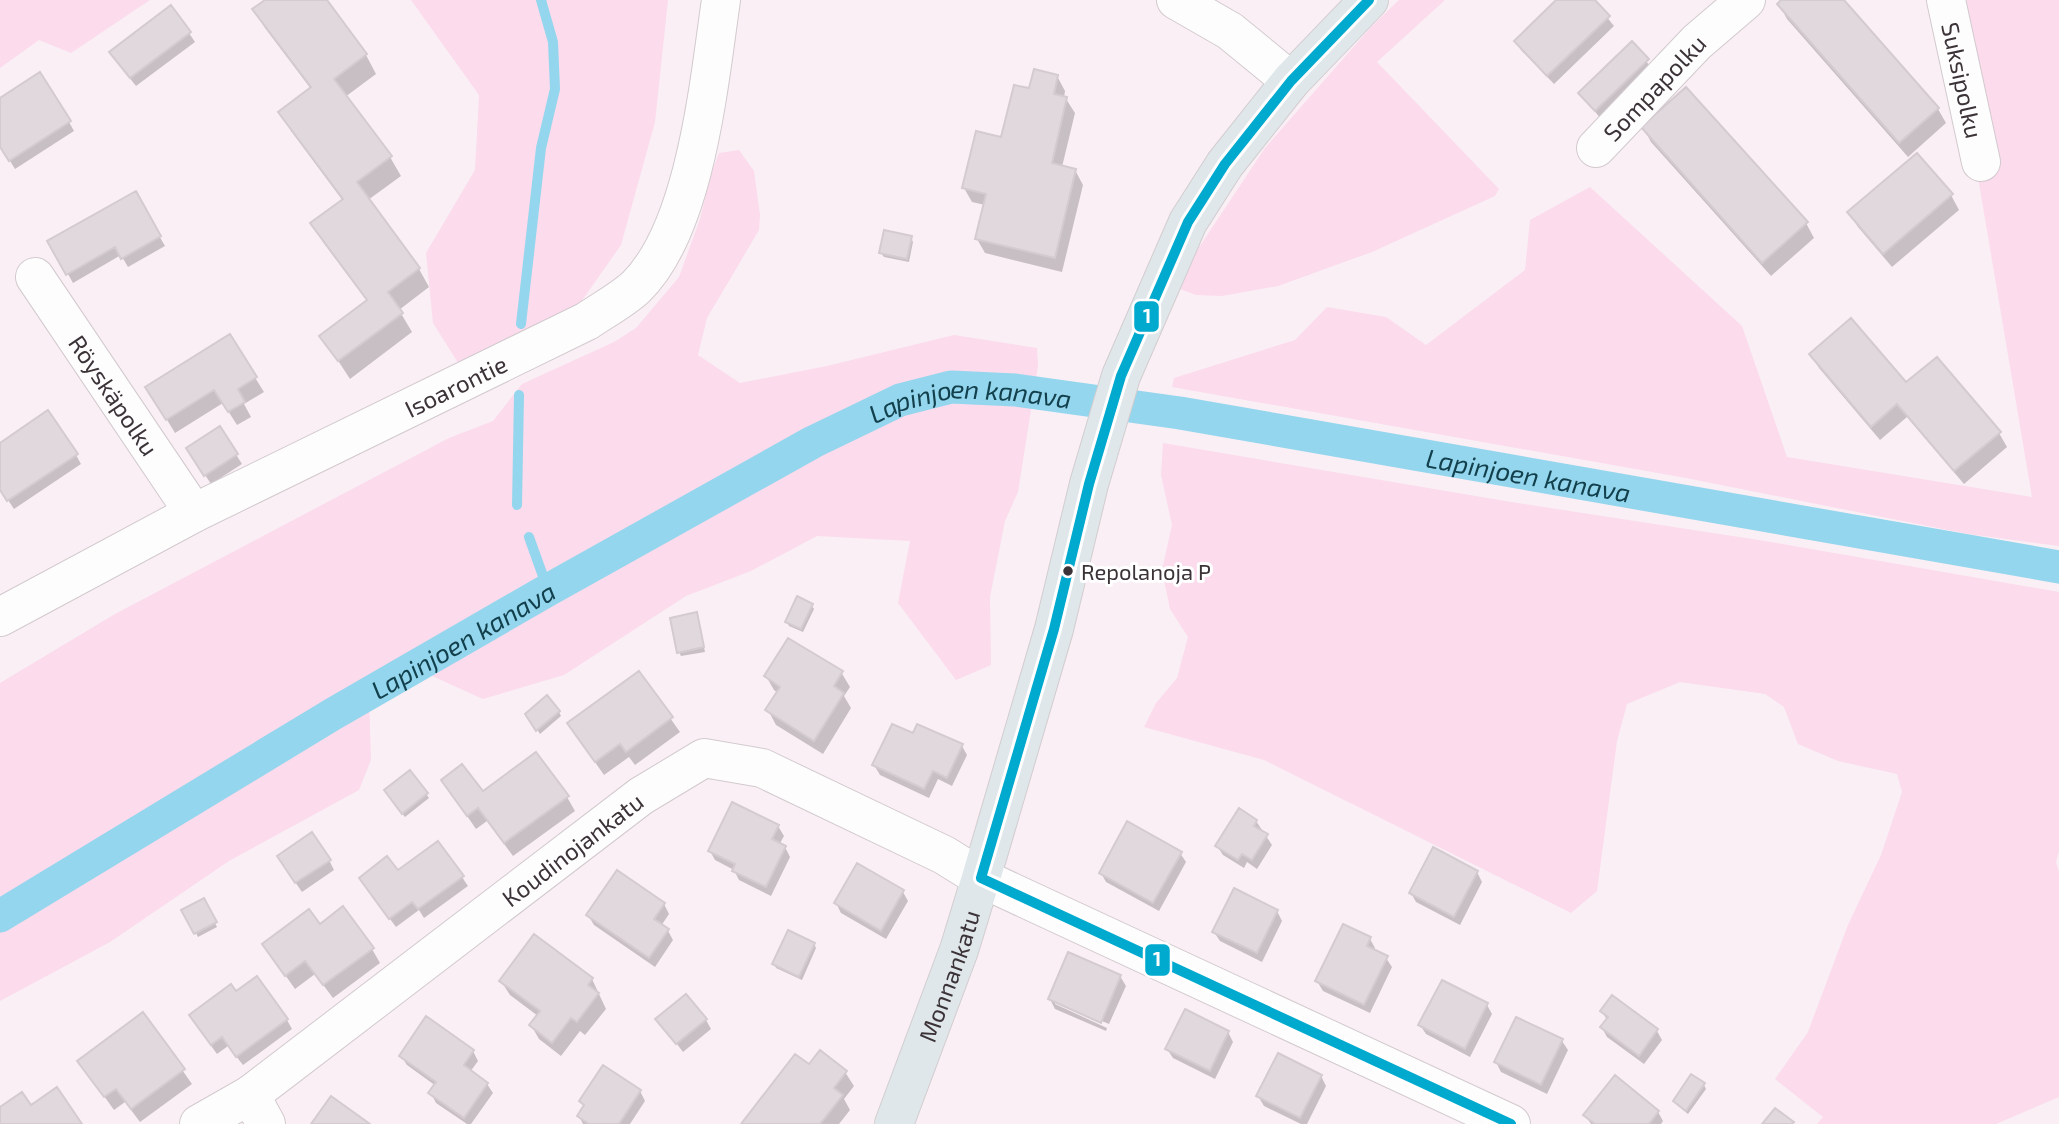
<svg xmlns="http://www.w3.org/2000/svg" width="2059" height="1124" viewBox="0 0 2059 1124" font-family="'Exo 2',sans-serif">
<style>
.green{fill:#fbdbec}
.shadow{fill:#0003}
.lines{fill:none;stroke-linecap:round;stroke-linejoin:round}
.stream{stroke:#94d6ed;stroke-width:10}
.canal{stroke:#94d6ed;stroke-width:33}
.building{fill:#e0d8dc;stroke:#d4cbd0;stroke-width:2}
.minor-casing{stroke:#d2cace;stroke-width:40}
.major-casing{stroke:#d2cdcf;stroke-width:40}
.minor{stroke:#fefdfe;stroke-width:38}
.major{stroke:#dfe7ea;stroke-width:38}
.bus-1-casing{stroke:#fff;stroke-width:16}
.bus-1{stroke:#00a9ce;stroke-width:10}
.bus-dot{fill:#3b3337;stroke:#fff;stroke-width:2.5}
.labels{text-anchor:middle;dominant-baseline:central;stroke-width:6;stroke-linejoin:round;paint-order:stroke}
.bus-label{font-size:22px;fill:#3b3337;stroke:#fff;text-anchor:start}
.street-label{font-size:24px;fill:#3b3337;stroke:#fff}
.water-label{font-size:26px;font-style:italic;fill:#13404d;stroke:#fff}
.line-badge{stroke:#fff;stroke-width:2.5}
.badge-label{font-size:19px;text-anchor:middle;font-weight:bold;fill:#fff}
</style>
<rect width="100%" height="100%" fill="#faeff5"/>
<!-- green -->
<path class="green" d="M 0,0 L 150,0 L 71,53 L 39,40 L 0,68 Z
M 411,0 L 668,0 L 655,122 L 621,245 L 576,309 L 460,366 L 433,323 L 426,253 L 475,170 L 479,95 Z
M 1399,0 L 1445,0 L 1377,62 L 1499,189 L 1495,196 L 1372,252 L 1278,286 L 1222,296 L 1196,295 L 1180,289 L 1178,279 L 1265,148 L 1371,27 Z
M 1967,0 L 2059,0 L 2059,546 L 1968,534 L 1686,478 L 1172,387 L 1174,378 L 1295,340 L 1327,307 L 1386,317 L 1426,345 L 1525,270 L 1530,220 L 1590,187 L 1742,326 L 1787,457 L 2032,497 L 1969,124 Z
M 739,150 L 754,171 L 760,215 L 759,230 L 707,318 L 698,355 L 740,383 L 827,366 L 954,335 L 1037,348 L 1038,366 L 1018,492 L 1005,521 L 990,597 L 991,665 L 956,680 L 898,603 L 910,541 L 817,536 L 751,571 L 686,596 L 564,675 L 483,699 L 423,672 L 369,697 L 371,760 L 359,790 L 229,861 L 110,942 L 0,1001 L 0,683 L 115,614 L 449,438 L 493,421 L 522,384 L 614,342 L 636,328 L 679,277 L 700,219 L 711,174 L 719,153 Z
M 1163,443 L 1511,502 L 1765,541 L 2059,592 L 2059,851 L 2056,862 L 2059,872 L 2059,1097 L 1996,1124 L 1817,1124 L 1823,1117 L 1775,1079 L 1808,1032 L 1848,925 L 1881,855 L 1902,792 L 1897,774 L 1838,761 L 1798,744 L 1784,707 L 1765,694 L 1680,682 L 1627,704 L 1617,741 L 1597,891 L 1571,913 L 1264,760 L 1144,727 L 1156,703 L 1177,678 L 1188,637 L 1170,609 L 1162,570 L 1172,525 L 1161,475 Z"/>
<!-- shadow -->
<path class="shadow" d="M 268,0 L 325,0 L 366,55 L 376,74 L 345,97 L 390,157 L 401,176 L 368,200 L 419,269 L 429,287 L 399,310 L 412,332 L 350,379 L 322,336 L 368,302 L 323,242 L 313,223 L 343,201 L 291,131 L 281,112 L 311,89 L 265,28 L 255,10 Z
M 1559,0 L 1593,0 L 1614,26 L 1554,84 L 1521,50 L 1516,41 Z
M 1784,0 L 1842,0 L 1938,109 L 1946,123 L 1908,157 L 1787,19 L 1779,4 Z
M 189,33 L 195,42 L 136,86 L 117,62 Z
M 1632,43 L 1653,70 L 1601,119 L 1580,93 Z
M 1057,76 L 1065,91 L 1064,98 L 1066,99 L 1075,113 L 1062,167 L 1075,170 L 1083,185 L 1062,272 L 985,253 L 977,239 L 985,205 L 972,202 L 964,188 Z
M 0,100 L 69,122 L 74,131 L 15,169 L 0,145 Z
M 1643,127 L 1806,223 L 1814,238 L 1771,276 L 1651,142 Z
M 135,194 L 165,246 L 128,267 L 121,255 L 73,283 L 50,242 Z
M 1951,195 L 1959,210 L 1892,267 L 1858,227 L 1849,212 Z
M 911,238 L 913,242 L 909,262 L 884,257 L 881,253 Z
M 229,336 L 264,392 L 244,404 L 251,417 L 237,425 L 223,403 L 175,433 L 147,387 Z
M 1811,354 L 1906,385 L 1999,433 L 2007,447 L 1964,484 L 1907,417 L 1880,440 L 1819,368 Z
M 220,429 L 242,464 L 211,484 L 194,458 Z
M 0,445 L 76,455 L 81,464 L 14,509 L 0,488 Z
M 811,605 L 814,609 L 803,632 L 789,626 L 787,622 Z
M 698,619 L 705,652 L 681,656 L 679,652 Z
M 841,672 L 850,687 L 844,696 L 851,708 L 823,754 L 776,725 L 768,710 L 778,693 L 774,690 L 766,676 Z
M 639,674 L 680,732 L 635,765 L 629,757 L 604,775 L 578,738 Z
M 559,712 L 561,716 L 540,734 L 527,714 Z
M 914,736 L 962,746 L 967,755 L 952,786 L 938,779 L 929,798 L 880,775 L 874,765 Z
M 410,772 L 429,798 L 405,817 L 388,795 Z
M 443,781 L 483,794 L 567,797 L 575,811 L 513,856 L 487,821 L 476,829 Z
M 1256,821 L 1272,845 L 1257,869 L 1247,862 L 1244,868 L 1223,855 L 1217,846 Z
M 778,826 L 784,836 L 779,845 L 785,847 L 790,857 L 771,896 L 739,880 L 734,870 L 715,860 L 710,851 Z
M 1180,853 L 1186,862 L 1159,911 L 1106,882 L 1101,873 Z
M 329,860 L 334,870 L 302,892 L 284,866 Z
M 1477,872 L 1482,882 L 1460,925 L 1416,902 L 1411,893 Z
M 398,873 L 462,877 L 468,886 L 424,918 L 419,910 L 396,927 L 366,887 Z
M 903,892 L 908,901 L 886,939 L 841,913 L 836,903 Z
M 203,900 L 217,927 L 198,937 L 184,911 Z
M 664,904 L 669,914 L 661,926 L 668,931 L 673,940 L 655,967 L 594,925 L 588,915 Z
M 1277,911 L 1282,921 L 1262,962 L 1220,941 L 1214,932 Z
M 320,926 L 372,949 L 380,963 L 333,998 L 315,974 L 295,989 L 264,945 Z
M 1370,939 L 1375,948 L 1374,951 L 1386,958 L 1392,967 L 1370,1013 L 1323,991 L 1317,981 Z
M 814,944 L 816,948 L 802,980 L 776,968 L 774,963 Z
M 1120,976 L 1126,986 L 1109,1024 L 1055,1001 L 1055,1004 L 1107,1028 L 1106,1031 L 1055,1009 L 1050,999 Z
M 592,979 L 606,1009 L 585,1035 L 580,1031 L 561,1056 L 539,1039 L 531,1025 L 538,1016 L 510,995 L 501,981 Z
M 236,993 L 287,1020 L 292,1029 L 243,1065 L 228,1046 L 217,1054 L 196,1025 Z
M 1612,998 L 1657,1031 L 1662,1040 L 1644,1064 L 1607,1037 L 1602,1028 L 1607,1020 L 1602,1011 Z
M 1487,1005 L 1492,1014 L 1470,1057 L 1426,1034 L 1420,1025 Z
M 143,1014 L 192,1084 L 140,1122 L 125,1102 L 114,1110 L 79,1061 Z
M 658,1019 L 706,1020 L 711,1029 L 683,1052 Z
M 1228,1032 L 1233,1042 L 1215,1079 L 1173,1058 L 1167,1049 Z
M 1562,1041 L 1568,1050 L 1547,1094 L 1501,1072 L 1496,1062 Z
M 473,1051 L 478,1061 L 470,1072 L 487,1084 L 493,1093 L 471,1124 L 467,1124 L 436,1103 L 431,1093 L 436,1086 L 407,1065 L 401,1056 Z
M 809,1067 L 845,1072 L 854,1086 L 844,1099 L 850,1110 L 839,1124 L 744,1124 Z
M 1321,1076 L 1326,1086 L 1307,1124 L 1301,1124 L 1264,1106 L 1258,1096 Z
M 1704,1085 L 1706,1089 L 1688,1114 L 1677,1105 L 1675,1101 Z
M 640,1091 L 645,1101 L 630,1124 L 583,1124 L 579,1116 L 585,1107 L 581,1101 Z
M 1658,1112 L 1663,1121 L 1661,1124 L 1591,1124 L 1585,1115 Z"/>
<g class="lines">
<!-- stream -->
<path class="stream" d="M 521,324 L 541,148 L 555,89 L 553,42 L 541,0
M 517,505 L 519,395
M 529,537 L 548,590"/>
<!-- canal -->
<path class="canal" id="s1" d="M 0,916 L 333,714 L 548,590 L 813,442 L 900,400 L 951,387 L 1015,390 L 1180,413 L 2059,567"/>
</g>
<!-- building -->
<path class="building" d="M 265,0 L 327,0 L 367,54 L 334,79 L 392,156 L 357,182 L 420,268 L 388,292 L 403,313 L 338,361 L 319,336 L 367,300 L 310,223 L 343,199 L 278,112 L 311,87 L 252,9 Z
M 1556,0 L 1595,0 L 1610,16 L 1547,76 L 1514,41 Z
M 1781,0 L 1844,0 L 1939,108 L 1899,143 L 1777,4 Z
M 171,5 L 191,32 L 130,78 L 109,52 Z
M 1632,41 L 1649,59 L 1595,111 L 1578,93 Z
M 1034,69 L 1058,75 L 1054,94 L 1067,97 L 1052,163 L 1076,169 L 1055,258 L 975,239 L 986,194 L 962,188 L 976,131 L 1001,137 L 1014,85 L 1029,88 Z
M 40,72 L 71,121 L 9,161 L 0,147 L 0,98 Z
M 1686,87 L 1808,222 L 1762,263 L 1641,127 Z
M 1917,153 L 1953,194 L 1883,254 L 1847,212 Z
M 136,191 L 161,236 L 121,259 L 115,247 L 66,275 L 47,241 Z
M 884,230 L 912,236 L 907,259 L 879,253 Z
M 1851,318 L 1906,382 L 1937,357 L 2001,432 L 1954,471 L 1897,404 L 1871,427 L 1809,354 Z
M 230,334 L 257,377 L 238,389 L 245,402 L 228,412 L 214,390 L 166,420 L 145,387 Z
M 48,410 L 78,454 L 7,501 L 0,490 L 0,443 Z
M 220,426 L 238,454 L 204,476 L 186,448 Z
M 797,596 L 813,604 L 801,629 L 785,622 Z
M 697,612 L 704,647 L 677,653 L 670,618 Z
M 788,638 L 843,671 L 834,686 L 844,693 L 814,741 L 765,710 L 780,687 L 764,676 Z
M 639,671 L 673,717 L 626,752 L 620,744 L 595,762 L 567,723 Z
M 547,695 L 560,711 L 536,731 L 525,714 Z
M 892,724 L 913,733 L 917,724 L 963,744 L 947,778 L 933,771 L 924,789 L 872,765 Z
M 536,752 L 569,796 L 504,843 L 478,808 L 467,816 L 441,780 L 462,764 L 483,791 Z
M 410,770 L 428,793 L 402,814 L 384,790 Z
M 732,802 L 779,825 L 772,839 L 786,846 L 766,887 L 732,871 L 735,864 L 708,851 Z
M 1239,808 L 1257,820 L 1254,826 L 1268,834 L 1252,860 L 1242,854 L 1238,860 L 1215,846 Z
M 1127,821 L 1182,852 L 1153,903 L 1099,873 Z
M 312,832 L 331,860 L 295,883 L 277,856 Z
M 438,841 L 464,876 L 418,909 L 412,902 L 389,919 L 359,878 L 387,856 L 398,870 Z
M 1433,847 L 1478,871 L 1454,917 L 1409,893 Z
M 857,863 L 904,890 L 881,931 L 834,903 Z
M 617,870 L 665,903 L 654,919 L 669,929 L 649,958 L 586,915 Z
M 1234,888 L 1278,910 L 1257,953 L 1212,932 Z
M 204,898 L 217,922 L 194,934 L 181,910 Z
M 343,906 L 374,948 L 323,985 L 305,961 L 285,976 L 262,944 L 309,909 L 320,924 Z
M 1343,924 L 1371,937 L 1367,946 L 1388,956 L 1364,1005 L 1315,981 Z
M 788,930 L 815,943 L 799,977 L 772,964 Z
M 534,934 L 593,978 L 588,985 L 599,993 L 577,1022 L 571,1018 L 552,1043 L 529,1025 L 540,1011 L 499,981 Z
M 1068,952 L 1121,975 L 1101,1023 L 1048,999 Z
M 257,976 L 288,1019 L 236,1057 L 222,1037 L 211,1045 L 189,1015 L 231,984 L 236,991 Z
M 1442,980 L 1488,1003 L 1465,1049 L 1418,1025 Z
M 686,994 L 707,1019 L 676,1044 L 655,1019 Z
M 1612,995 L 1658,1029 L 1639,1056 L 1600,1027 L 1608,1017 L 1600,1011 Z
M 1185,1009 L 1229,1031 L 1210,1071 L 1165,1049 Z
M 143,1012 L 185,1069 L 131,1109 L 116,1089 L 104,1097 L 77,1061 Z
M 426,1016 L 474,1050 L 464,1065 L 488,1083 L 464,1118 L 428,1093 L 436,1082 L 399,1056 Z
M 1516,1017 L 1563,1039 L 1541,1085 L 1494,1062 Z
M 820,1050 L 847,1071 L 834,1088 L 843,1095 L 820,1124 L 741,1124 L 795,1054 L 809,1064 Z
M 1278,1053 L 1322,1075 L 1300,1118 L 1256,1096 Z
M 603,1065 L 641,1090 L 619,1124 L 589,1124 L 577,1116 L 584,1105 L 579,1101 Z
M 1691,1074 L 1705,1083 L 1686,1111 L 1673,1101 Z
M 1615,1075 L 1659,1111 L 1649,1124 L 1595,1124 L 1583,1115 Z
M 57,1087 L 82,1124 L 0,1124 L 0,1107 L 22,1092 L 31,1105 Z
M 331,1096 L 370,1124 L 311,1124 Z
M 1775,1108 L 1794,1122 L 1792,1124 L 1762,1124 Z"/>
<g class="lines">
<defs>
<g id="minor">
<path d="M 1176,0 L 1230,31 L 1291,81"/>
<path id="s2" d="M 1946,0 L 1981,162"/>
<path id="s3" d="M 1596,148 L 1697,42 L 1746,0"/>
<path id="s4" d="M 35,277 L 194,513"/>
<path id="s5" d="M 0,617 L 194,513 L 587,321 C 603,310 622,300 636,287 C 696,228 709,82 721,0"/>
<path d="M 250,1095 L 266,1124"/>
<path id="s6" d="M 199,1124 L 250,1095 L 641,796 L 704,758 L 762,768 L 944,855 L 981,878 L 1511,1124"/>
</g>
<g id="major">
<path id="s7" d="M 894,1124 L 959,950 L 981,878 L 1054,629 L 1089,484 L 1121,376 L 1188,222 L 1225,164 L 1291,81 L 1369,0"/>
</g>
</defs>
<!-- minor casing -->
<use href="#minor" class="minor-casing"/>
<!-- major casing -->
<use href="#major" class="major-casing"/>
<!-- minor -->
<use href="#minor" class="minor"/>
<!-- major -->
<use href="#major" class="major"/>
<defs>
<path id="bus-1" d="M 1369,0 L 1291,81 L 1225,164 L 1188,222 L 1121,376 L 1089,484 L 1054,629 L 981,878 L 1511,1124"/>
</defs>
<!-- bus-1 casing -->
<use href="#bus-1" class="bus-1-casing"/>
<!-- bus-1 -->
<use href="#bus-1" class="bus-1"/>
</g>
<!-- markers -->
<circle class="bus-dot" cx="1068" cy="571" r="6"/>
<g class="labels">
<!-- bus labels -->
<g class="bus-label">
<text x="1081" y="571">Repolanoja P</text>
</g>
<!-- street labels -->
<g class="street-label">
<text stroke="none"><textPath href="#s2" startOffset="82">Suksipolku</textPath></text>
<text stroke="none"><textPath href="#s3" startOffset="84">Sompapolku</textPath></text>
<text stroke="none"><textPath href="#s5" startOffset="511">Isoarontie</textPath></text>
<text stroke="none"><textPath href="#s4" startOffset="142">Röyskäpolku</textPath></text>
<text stroke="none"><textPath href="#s6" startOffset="464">Koudinojankatu</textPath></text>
<text stroke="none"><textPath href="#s7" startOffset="158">Monnankatu</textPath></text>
</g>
<!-- water labels -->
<g class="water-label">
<text stroke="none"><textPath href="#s1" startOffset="1108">Lapinjoen kanava</textPath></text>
<text stroke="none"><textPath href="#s1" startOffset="1675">Lapinjoen kanava</textPath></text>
<text stroke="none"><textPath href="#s1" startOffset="539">Lapinjoen kanava</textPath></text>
</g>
</g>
<g class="line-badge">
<rect x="1133" y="300" width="27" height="33" rx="7" fill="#00a9ce"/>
<rect x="1144" y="943" width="27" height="34" rx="7" fill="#00a9ce"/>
</g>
<g class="badge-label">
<text x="1147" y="323">1</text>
<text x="1157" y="966">1</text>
</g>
</svg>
